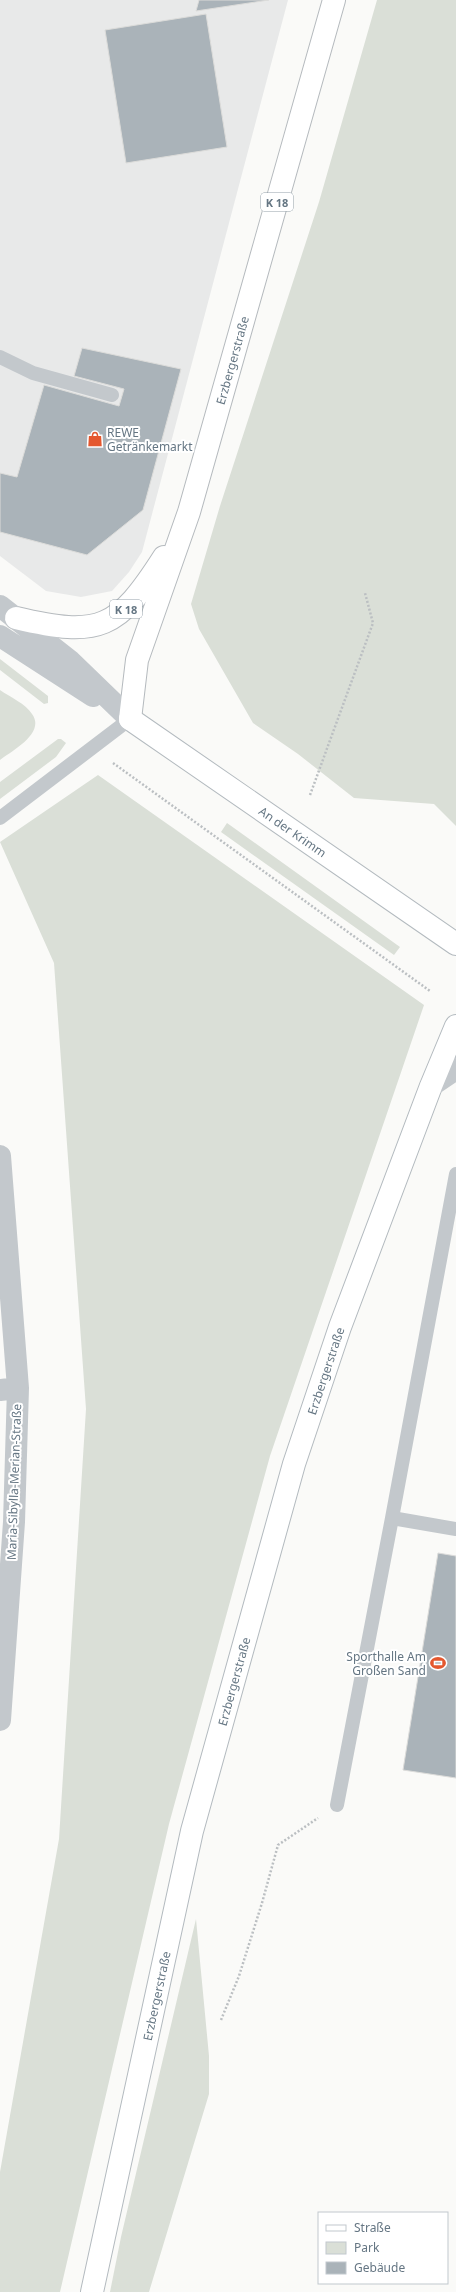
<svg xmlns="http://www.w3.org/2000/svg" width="456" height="2292" viewBox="0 0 456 2292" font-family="'Noto Sans',sans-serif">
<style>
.built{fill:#e8e9e9}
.green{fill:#dadfd7}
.building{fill:#aab3b9;stroke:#dcdcda}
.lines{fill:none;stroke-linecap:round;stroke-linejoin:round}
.secondary-casing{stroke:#b3babf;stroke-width:24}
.primary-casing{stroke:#b5babe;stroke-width:24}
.path{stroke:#bbbfc2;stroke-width:2.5;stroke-dasharray:2 2;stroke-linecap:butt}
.service{stroke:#c3c8cc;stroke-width:14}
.minor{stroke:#c3c8cc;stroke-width:22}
.tertiary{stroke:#c3c8cc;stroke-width:22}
.secondary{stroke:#fff;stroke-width:22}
.primary{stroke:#fff;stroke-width:22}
.labels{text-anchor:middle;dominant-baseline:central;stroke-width:4;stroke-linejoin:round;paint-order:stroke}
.shield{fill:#fff;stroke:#939fa8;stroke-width:1}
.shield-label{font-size:11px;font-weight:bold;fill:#657683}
.street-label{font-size:12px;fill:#657683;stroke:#fff}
.poi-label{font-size:12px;fill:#657683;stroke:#fff;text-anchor:start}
</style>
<rect width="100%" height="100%" fill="#fafaf8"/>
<!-- built -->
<path class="built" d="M 0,0 L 288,0 L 142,552 L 129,572 L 112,591 L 81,597 L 46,591 L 0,556 Z"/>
<!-- green -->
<path class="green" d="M 377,0 L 456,0 L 456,826 L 434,804 L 354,798 L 298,754 L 253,723 L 199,629 L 191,604 L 220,506 L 319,202 Z
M 0,659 L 48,696 L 48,703 L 44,704 L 0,670 Z
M 0,690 C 10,697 26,704 32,714 C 46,733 12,751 0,760 Z
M 58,739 L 61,739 L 66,743 L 56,757 L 0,799 L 0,782 Z
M 98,775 L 424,1005 L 270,1456 L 169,1824 L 60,2292 L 0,2292 L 0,2172 L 59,1839 L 86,1409 L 54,963 L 0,842 Z
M 227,823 L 400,947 L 394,955 L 221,832 Z
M 196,1919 L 209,2056 L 209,2094 L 149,2292 L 110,2292 L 121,2237 Z"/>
<!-- building -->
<path class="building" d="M 199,0 L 269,0 L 196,11 Z
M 206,14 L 227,147 L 126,163 L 105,30 Z
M 82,348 L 181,369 L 143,510 L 87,555 L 0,532 L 0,473 L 17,477 L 44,385 L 119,406 L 124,389 L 74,376 Z
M 438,1553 L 456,1556 L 456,1778 L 403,1770 Z"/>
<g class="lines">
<defs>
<g id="secondary">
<path id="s1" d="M 130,719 L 456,944"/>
<path id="s2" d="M 92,2292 L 192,1831 L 294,1464 L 340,1327 L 431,1086 L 456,1026"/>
</g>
<g id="primary">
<path d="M 16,618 C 100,638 118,629 164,557"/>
<path id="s3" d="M 130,719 L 137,660 L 189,512 L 334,0"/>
</g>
</defs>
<!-- secondary casing -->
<use href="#secondary" class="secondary-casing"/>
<!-- primary casing -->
<use href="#primary" class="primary-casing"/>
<!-- path -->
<path class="path" d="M 113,763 L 430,991
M 310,795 L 373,623 L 365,593
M 221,2020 L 239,1976 L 262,1903 L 278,1845 L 318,1818"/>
<!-- service -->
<path class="service" d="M 0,357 L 33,373 L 112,395
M 0,818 L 130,719
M 456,1174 L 392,1518 L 456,1529
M 337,1805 L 392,1518"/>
<!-- minor -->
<path class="minor" d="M 0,1156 L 18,1388 L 14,1522 L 0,1720
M 0,1390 L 18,1388"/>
<!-- tertiary -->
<path class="tertiary" d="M 0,606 L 70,661 L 130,719
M 0,636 L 93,696
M 431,1086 L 456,1069"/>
<!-- secondary -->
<use href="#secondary" class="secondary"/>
<!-- primary -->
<use href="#primary" class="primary"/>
</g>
<!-- icons -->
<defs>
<symbol id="shop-bare" viewBox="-9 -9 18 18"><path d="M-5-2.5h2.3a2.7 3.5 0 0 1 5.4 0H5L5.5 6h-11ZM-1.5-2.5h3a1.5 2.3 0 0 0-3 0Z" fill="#e4572e" stroke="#fff" stroke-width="2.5" paint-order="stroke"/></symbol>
<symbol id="stadium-bare" viewBox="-9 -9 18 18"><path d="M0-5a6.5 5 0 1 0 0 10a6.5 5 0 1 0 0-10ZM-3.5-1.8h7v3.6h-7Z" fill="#e4572e" stroke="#fff" stroke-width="2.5" paint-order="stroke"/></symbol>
</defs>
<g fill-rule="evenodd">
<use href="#shop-bare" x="84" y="428" width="22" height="22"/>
<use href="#stadium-bare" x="427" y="1652" width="22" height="22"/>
</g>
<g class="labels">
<!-- shield labels -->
<g class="shield">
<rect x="261" y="193" width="32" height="18" rx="3"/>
<rect x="110" y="600" width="32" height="18" rx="3"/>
</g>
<g class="shield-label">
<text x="277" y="202">K 18</text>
<text x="126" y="609">K 18</text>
</g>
<!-- street labels -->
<g class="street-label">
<text stroke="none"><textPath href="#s3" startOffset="374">Erzbergerstraße</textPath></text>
<text stroke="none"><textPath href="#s1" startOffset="198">An der Krimm</textPath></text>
<text stroke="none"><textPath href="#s2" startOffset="951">Erzbergerstraße</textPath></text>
<text transform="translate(14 1482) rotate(-88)">Maria-Sibylla-Merian-Straße</text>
<text stroke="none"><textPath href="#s2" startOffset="627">Erzbergerstraße</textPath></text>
<text stroke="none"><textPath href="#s2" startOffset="303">Erzbergerstraße</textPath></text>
</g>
<!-- poi labels -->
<g class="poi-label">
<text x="107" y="432">REWE<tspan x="107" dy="14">Getränkemarkt</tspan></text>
<text x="426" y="1656" text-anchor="end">Sporthalle Am<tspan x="426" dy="14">Großen Sand</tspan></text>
</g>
</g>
<!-- legend -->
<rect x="318" y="2212" width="130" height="72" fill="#ffffff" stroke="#c1c8cd"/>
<rect x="326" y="2225" width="20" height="6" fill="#ffffff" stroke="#c1c8cd"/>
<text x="354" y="2232" font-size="12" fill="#657683">Straße</text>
<rect x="326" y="2242" width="20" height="12" fill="#dadfd7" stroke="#c1c8cd"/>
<text x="354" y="2252" font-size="12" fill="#657683">Park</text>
<rect x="326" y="2262" width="20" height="12" fill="#aab3b9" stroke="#c1c8cd"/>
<text x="354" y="2272" font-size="12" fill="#657683">Gebäude</text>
</svg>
